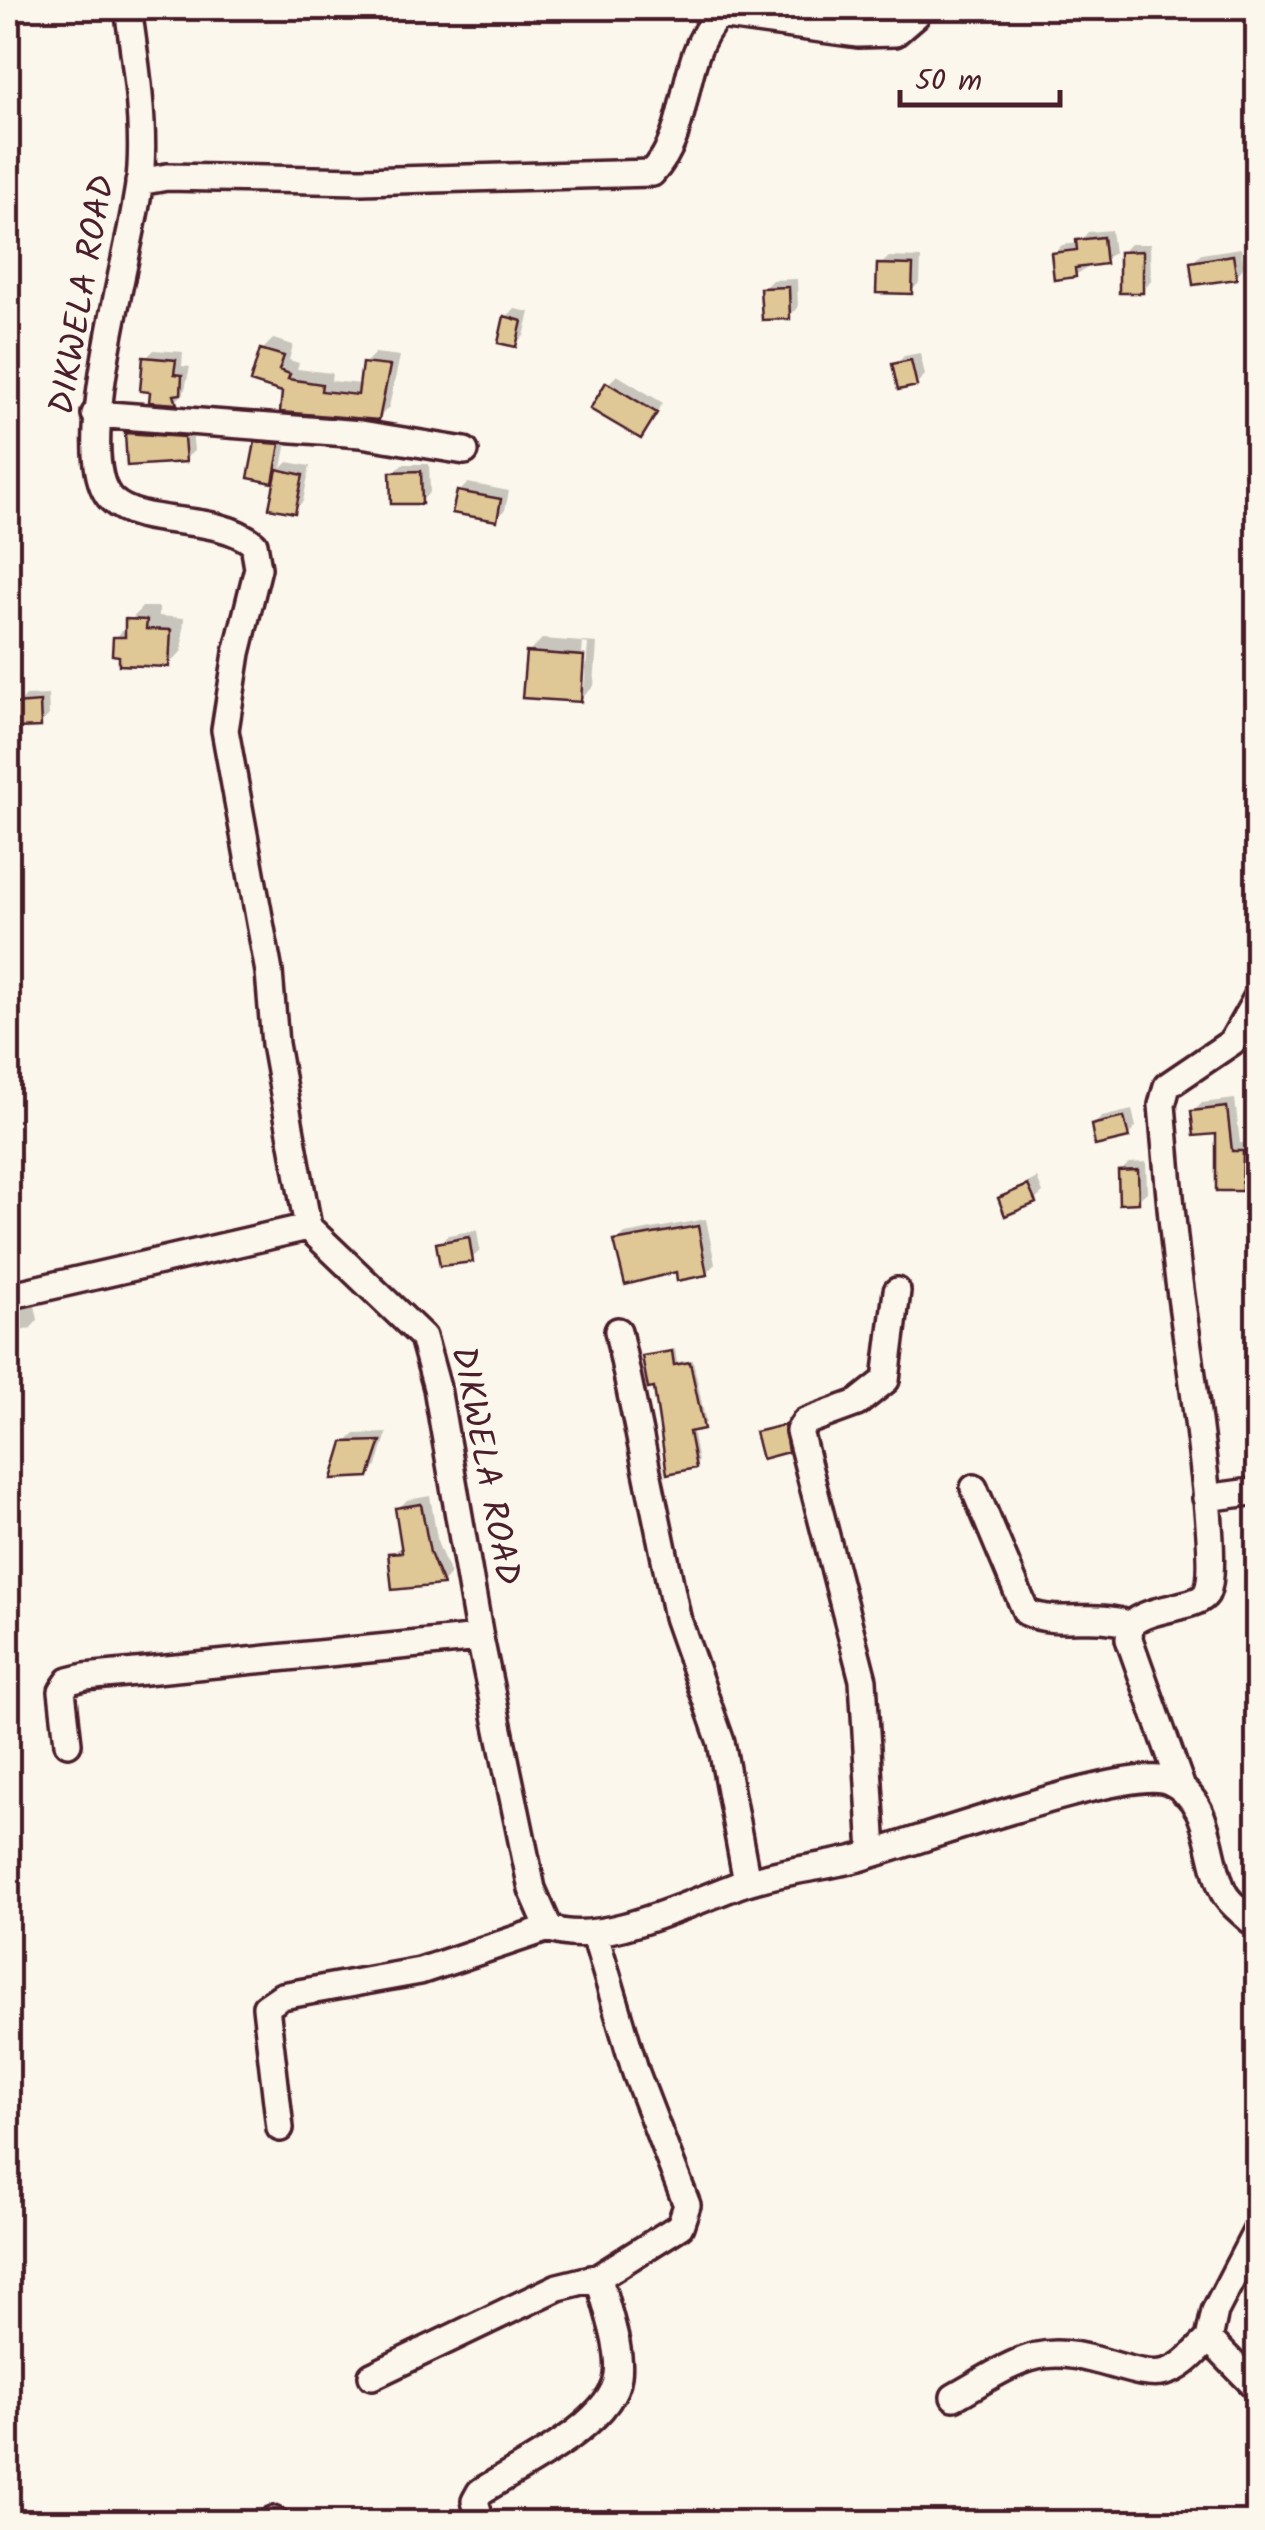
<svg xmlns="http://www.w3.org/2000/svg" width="1265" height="2530" viewBox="0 0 1265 2530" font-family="Kalam,sans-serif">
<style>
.shadow{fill:#0003;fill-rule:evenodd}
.building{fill:#dfc796;stroke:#4a1f2b;stroke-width:2.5}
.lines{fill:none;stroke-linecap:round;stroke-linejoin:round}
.minor-casing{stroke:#4a1f2b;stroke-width:32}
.minor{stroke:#fbf7ec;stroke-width:25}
.labels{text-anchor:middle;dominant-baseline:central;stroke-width:8;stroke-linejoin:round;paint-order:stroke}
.street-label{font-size:35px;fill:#4a1f2b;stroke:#fbf7ec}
</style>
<rect width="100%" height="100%" fill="#fbf7ec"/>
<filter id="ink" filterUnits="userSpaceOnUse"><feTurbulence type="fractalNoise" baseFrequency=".01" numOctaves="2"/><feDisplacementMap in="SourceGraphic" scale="20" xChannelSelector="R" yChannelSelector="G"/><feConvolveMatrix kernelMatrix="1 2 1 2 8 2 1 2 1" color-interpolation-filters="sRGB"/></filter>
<g filter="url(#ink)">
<!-- shadow -->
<path class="shadow" d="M 1111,230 L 1114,253 L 1075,275 L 1053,254 L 1062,245 L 1079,243 L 1088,232 Z
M 1130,244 L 1150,244 L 1151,281 L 1142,290 L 1121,253 Z
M 1241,248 L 1244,267 L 1236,276 L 1192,263 L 1201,254 Z
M 889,257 L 921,258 L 920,282 L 911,291 L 880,265 Z
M 797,279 L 798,308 L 789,316 L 763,289 L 772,280 Z
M 515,309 L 530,312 L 524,336 L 515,345 L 506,317 Z
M 273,339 L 293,345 L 289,360 L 299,363 L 297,369 L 332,373 L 331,381 L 362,384 L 364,364 L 375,353 L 400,356 L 389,407 L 378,418 L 285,390 L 262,350 Z
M 154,350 L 183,352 L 182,366 L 190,367 L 184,393 L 176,401 L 146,358 Z
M 920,353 L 925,375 L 916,384 L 895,365 L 904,356 Z
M 617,375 L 663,403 L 640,436 L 608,384 Z
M 136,425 L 192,429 L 194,451 L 185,459 L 127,434 Z
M 266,435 L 288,436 L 282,468 L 288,462 L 310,466 L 303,501 L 295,510 L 278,474 L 272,480 L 257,444 Z
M 402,464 L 429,464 L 430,492 L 421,501 L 393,473 Z
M 468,483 L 509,491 L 505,510 L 496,518 L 459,492 Z
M 142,607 L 159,607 L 159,616 L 184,618 L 182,651 L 168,665 L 122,653 L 116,638 Z
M 542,639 L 597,643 L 594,686 L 580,700 L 528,653 ZM 583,643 L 588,644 L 584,689 L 579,689 Z
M 48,695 L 49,715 L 40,724 L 18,705 L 26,696 Z
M 1235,1099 L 1240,1143 L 1250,1143 L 1250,1180 L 1241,1189 L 1219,1131 L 1193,1112 L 1202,1103 Z
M 1132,1110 L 1136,1127 L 1128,1136 L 1093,1125 L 1102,1117 Z
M 1146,1162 L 1147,1192 L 1138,1200 L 1120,1172 L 1129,1163 Z
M 1037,1178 L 1043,1193 L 1034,1201 L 1000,1198 Z
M 706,1219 L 715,1264 L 706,1273 L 677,1269 L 617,1242 L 625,1234 Z
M 477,1230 L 480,1251 L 471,1259 L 439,1243 L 448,1235 Z
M 35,1305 L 38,1320 L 30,1329 L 8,1333 L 8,1311 Z
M 675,1349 L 677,1362 L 693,1360 L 706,1423 L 692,1429 L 698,1462 L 695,1466 L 645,1357 Z
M 787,1423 L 790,1446 L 786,1450 L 758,1433 Z
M 387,1433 L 377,1466 L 368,1475 L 346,1443 L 355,1434 Z
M 430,1496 L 438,1544 L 450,1574 L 442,1583 L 391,1554 L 404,1545 L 398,1509 L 407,1500 Z"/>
<!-- building -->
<path class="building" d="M 1103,237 L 1106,264 L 1075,268 L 1076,277 L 1054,280 L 1051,253 L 1077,250 L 1076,240 Z
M 1143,251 L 1143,293 L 1119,293 L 1119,252 Z
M 1233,255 L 1237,279 L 1193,285 L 1190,262 Z
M 877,264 L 913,265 L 912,294 L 876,293 Z
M 789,287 L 790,319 L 762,320 L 760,288 Z
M 504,316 L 522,321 L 516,347 L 498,343 Z
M 260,349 L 284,356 L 279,370 L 290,374 L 288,379 L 322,384 L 321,391 L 358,395 L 362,363 L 390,366 L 379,420 L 280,412 L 282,392 L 250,382 Z
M 143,357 L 176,360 L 174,374 L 182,375 L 181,394 L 174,395 L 177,404 L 149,402 L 150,392 L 140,391 Z
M 911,360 L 917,386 L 898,390 L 892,364 Z
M 606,382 L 657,413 L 641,439 L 590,409 Z
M 125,433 L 184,437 L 186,462 L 127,466 Z
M 255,442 L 280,444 L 273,483 L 248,478 Z
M 277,469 L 303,475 L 295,513 L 269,508 Z
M 421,471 L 422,504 L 391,504 L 390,472 Z
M 457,491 L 501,499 L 497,521 L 452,513 Z
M 125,619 L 147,620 L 146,629 L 171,630 L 169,667 L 119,665 L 119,656 L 112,655 L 113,637 L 125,637 Z
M 526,652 L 584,656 L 581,702 L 522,698 Z
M 40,702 L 41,727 L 16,728 L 15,704 Z
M 1227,1107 L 1232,1151 L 1243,1151 L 1242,1191 L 1216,1191 L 1216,1134 L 1194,1136 L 1191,1111 Z
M 1124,1117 L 1129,1138 L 1095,1146 L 1091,1125 Z
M 1138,1170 L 1139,1203 L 1119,1204 L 1118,1171 Z
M 1028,1185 L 1036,1203 L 1005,1216 L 998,1198 Z
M 698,1226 L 707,1275 L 677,1281 L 676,1272 L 625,1285 L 614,1241 Z
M 469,1237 L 473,1262 L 440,1266 L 436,1243 Z
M 672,1351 L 674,1365 L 690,1362 L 704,1429 L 689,1432 L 696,1468 L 667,1474 L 654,1388 L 648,1389 L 642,1356 Z
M 784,1425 L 788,1452 L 762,1459 L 755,1432 Z
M 381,1441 L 369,1477 L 332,1479 L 343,1442 Z
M 421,1504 L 430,1553 L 443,1585 L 392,1590 L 388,1553 L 402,1552 L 395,1508 Z"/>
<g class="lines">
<defs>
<path id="minor" d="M 128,8 C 135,58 144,116 141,167 C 138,235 66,456 112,500 C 142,529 216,512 254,544 L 258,568 L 237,653 L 225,730 L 269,972 L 275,1044 L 308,1227 L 423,1337 L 437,1388 L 480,1638 L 532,1889 L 549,1928 C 596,1950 695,1900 744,1883 C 780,1871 818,1868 855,1859 C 908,1845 1130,1764 1169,1781 C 1213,1800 1206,1857 1224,1893 C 1229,1903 1242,1912 1250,1920 L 1258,1920
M 139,182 L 167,177 L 361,181 L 652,173 C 693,130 677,59 719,15 L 858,34 L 895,33 L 916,15 L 918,8
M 95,414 L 361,434 L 465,451
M 8,1296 L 308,1227
M 618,1331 L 677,1617 L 721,1742 L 747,1882
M 974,1488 L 1026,1612 C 1058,1627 1096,1611 1130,1625
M 1206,1498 L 1258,1491
M 68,1743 L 62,1691 L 69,1681 L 85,1677 L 480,1638
M 1183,1791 L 1129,1639 L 1130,1625 C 1149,1606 1196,1609 1206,1594 C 1224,1566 1183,1321 1178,1273 C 1171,1217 1167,1161 1162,1105 L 1167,1086 L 1232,1042 L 1258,996
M 873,1853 L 863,1680 L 799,1431 L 805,1422 L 857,1403 L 886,1380 L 897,1291
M 280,2128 L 266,2007 L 282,1996 L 420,1971 L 549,1928
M 1258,2228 L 1215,2311 L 1209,2339 L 1258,2389
M 372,2376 L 558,2287 L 599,2277
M 954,2397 C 980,2383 1008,2363 1037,2356 C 1085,2345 1134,2381 1166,2372 C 1184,2367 1196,2351 1209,2339
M 273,2520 L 276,2522
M 481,2522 L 475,2501 L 480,2492 C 519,2467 612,2424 618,2376 C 622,2347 605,2306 599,2277 L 680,2226 L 687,2205 L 636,2073 L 595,1935"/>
</defs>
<!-- minor casing -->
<use href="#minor" class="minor-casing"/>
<!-- minor -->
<use href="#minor" class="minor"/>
</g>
</g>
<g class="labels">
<!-- street labels -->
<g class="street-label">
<text transform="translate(84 295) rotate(-80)">DIKWELA ROAD</text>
<text transform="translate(484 1466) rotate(79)">DIKWELA ROAD</text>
</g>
</g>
<!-- margin -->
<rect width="1265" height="2530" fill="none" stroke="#fbf7ec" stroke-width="40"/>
<rect x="20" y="20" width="1225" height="2490" fill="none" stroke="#4a1f2b" stroke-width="4" filter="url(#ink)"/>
<!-- scale -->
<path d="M900 90v15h160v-15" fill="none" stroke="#4a1f2b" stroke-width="5"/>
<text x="915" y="90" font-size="30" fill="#4a1f2b" stroke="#fbf7ec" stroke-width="8" paint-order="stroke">50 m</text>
</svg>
